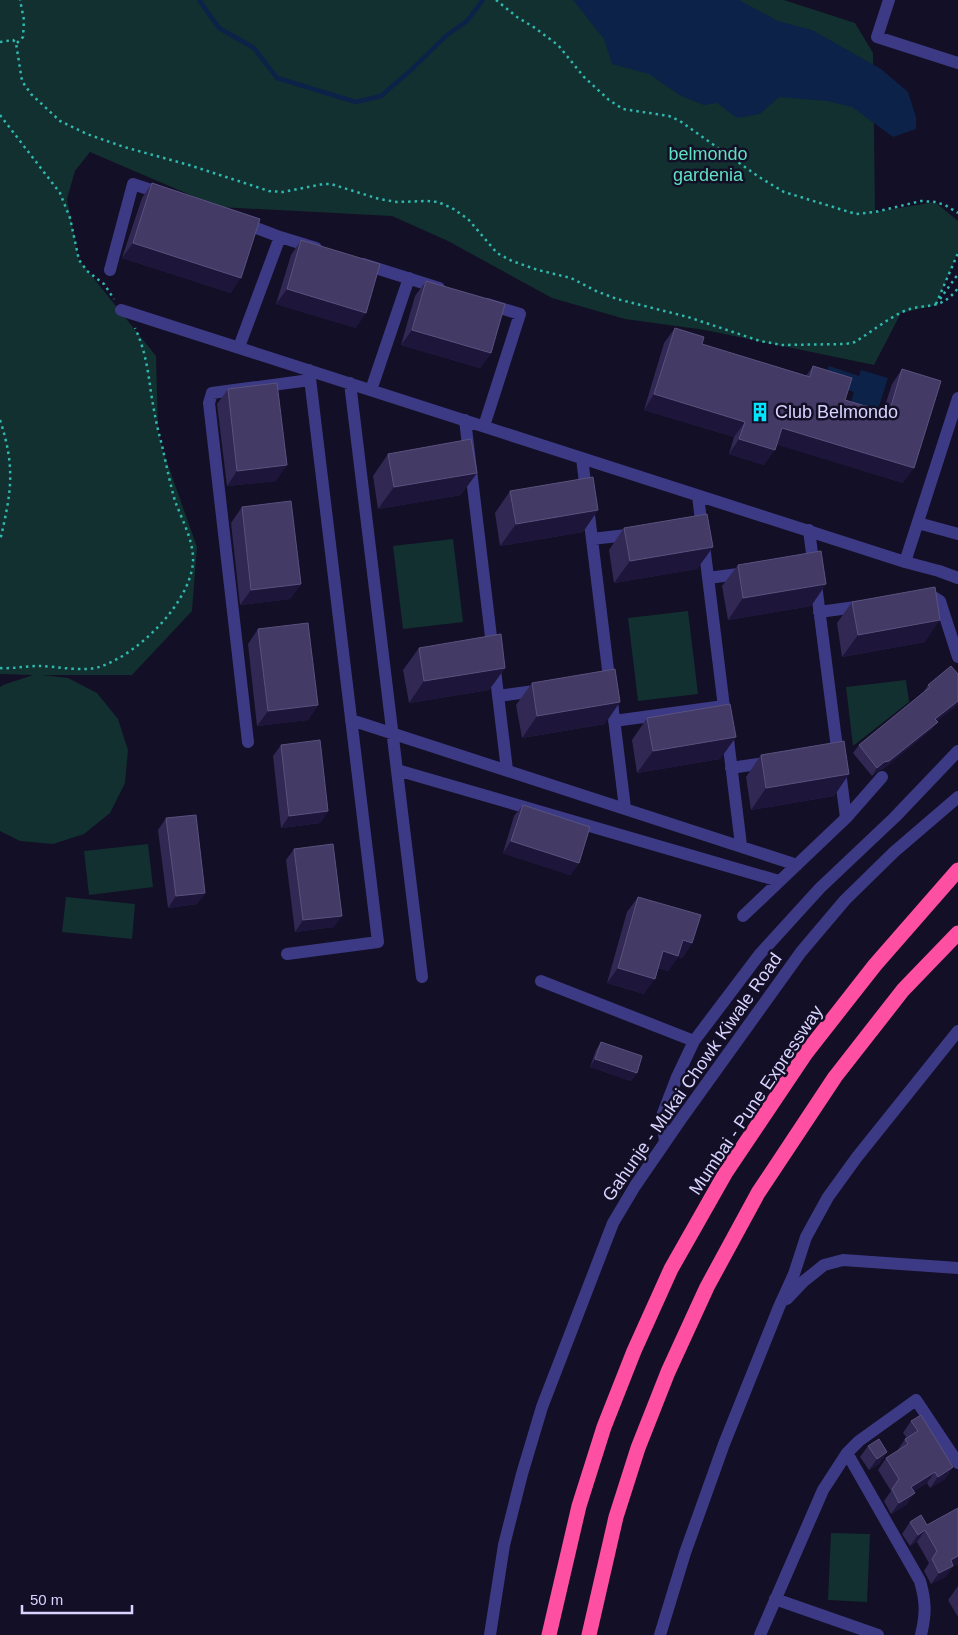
<svg xmlns="http://www.w3.org/2000/svg" width="958" height="1635" viewBox="0 0 958 1635" font-family="Helvetica,sans-serif">
<style>
.green{fill:#12302f}
.water{fill:#0c2248}
.lines{fill:none;stroke-linecap:round;stroke-linejoin:round}
.stream{stroke:#0c2248;stroke-width:4.5}
.path{stroke:#2fb8b0;stroke-width:2.5;stroke-dasharray:2.5 4;stroke-linecap:butt}
.minor{stroke:#3d3a85;stroke-width:12}
.highway{stroke:#ff4fa3;stroke-width:15}
.wall{fill:#312854}
.shaded-wall{fill:#1d163a}
.building{fill:#433a66;stroke:#5a527e}
.labels{text-anchor:middle;dominant-baseline:central;stroke-width:5;stroke-linejoin:round;paint-order:stroke}
.park-label{font-size:18px;fill:#5fe0c0;stroke:#130f26}
.poi-label{font-size:18px;fill:#d9d4ff;stroke:#130f26;text-anchor:start}
.street-label{font-size:18px;fill:#d9d4ff;stroke:#130f26}
</style>
<rect width="100%" height="100%" fill="#130f26"/>
<!-- green -->
<path class="green" d="M 0,0 L 784,0 L 855,23 L 873,53 L 875,212 L 935,202 L 958,221 L 958,253 L 936,305 L 901,313 L 874,365 L 705,330 L 625,319 L 552,298 L 448,241 L 392,216 L 218,207 L 90,152 L 75,171 L 67,199 L 79,260 L 156,356 L 158,430 L 162,448 L 197,547 L 192,611 L 132,675 L 42,675 L 68,678 L 97,693 L 118,719 L 128,750 L 125,783 L 110,813 L 84,834 L 53,844 L 20,841 L 0,831 L 0,687 L 3,685 L 33,675 L 0,674 Z
M 453,539 L 463,622 L 403,629 L 393,546 Z
M 688,611 L 698,694 L 638,701 L 628,618 Z
M 906,680 L 909,702 L 853,746 L 846,687 Z
M 148,844 L 153,887 L 89,895 L 84,851 Z
M 66,897 L 135,904 L 132,939 L 62,932 Z
M 831,1533 L 870,1534 L 867,1602 L 828,1600 Z"/>
<!-- water -->
<path class="water" d="M 573,0 L 739,0 L 778,21 L 812,30 L 881,69 L 908,92 L 916,117 L 916,129 L 893,137 L 852,107 L 827,101 L 779,97 L 760,114 L 737,118 L 717,103 L 704,105 L 681,96 L 649,74 L 612,64 L 604,39 Z
M 829,366 L 859,376 L 861,370 L 888,378 L 875,419 L 848,411 L 854,392 L 824,383 Z"/>
<g class="lines">
<!-- stream -->
<path class="stream" d="M 199,0 L 219,28 L 254,48 L 277,78 L 356,102 L 381,96 L 410,71 L 447,35 L 467,21 L 483,0"/>
<!-- path -->
<path class="path" d="M 496,0 L 517,17 L 535,28 L 558,45 L 584,77 L 609,100 L 623,109 L 669,116 L 680,121 L 759,177 L 784,192 L 856,214 L 875,212 L 921,201 L 935,202 L 945,205 L 958,213
M 0,42 L 13,40 L 16,43 L 22,81 L 31,94 L 60,121 L 87,134 L 124,147 L 189,165 L 269,191 L 283,192 L 323,184 L 331,184 L 379,199 L 397,202 L 427,201 L 438,202 L 452,208 L 468,219 L 497,253 L 512,261 L 538,270 L 571,278 L 596,291 L 617,299 L 688,317 L 760,341 L 782,345 L 846,344 L 855,342 C 871,332 886,320 902,312 C 927,301 939,313 958,288
M 17,43 L 23,37 L 24,20 L 20,0
M 0,115 L 60,193 L 70,218 L 79,260 L 87,271 L 104,284 L 114,299
M 940,299 L 958,274
M 936,304 L 958,253
M 0,420 C 16,469 11,493 0,541
M 0,668 C 12,669 25,666 38,666 C 57,666 84,673 102,666 C 139,653 190,603 193,562 C 194,541 182,520 175,501 C 170,483 166,464 162,445 C 157,428 154,411 151,393 C 148,370 145,349 135,328"/>
<!-- minor -->
<path class="minor" d="M 889,0 L 877,37 L 958,63
M 280,237 L 316,248
M 363,264 L 439,288
M 110,270 L 133,184 L 163,194
M 121,310 L 905,562 L 939,571 L 958,578
M 239,347 L 280,237 L 243,223
M 350,383 L 422,977
M 371,390 L 409,278
M 465,420 L 507,770
M 484,426 L 520,314 L 487,304
M 582,458 L 625,808
M 698,496 L 741,845
M 918,523 L 958,534
M 809,530 L 846,818
M 592,539 L 635,534
M 905,562 L 958,398
M 708,578 L 746,573
M 920,598 L 932,596 L 940,601 L 958,657
M 819,612 L 863,606
M 498,696 L 542,690
M 351,720 L 797,865
M 614,721 L 724,706
M 248,742 L 209,403 L 212,393 L 310,380
M 731,768 L 771,762
M 397,770 L 779,881
M 743,916 L 846,818 L 882,777
M 287,954 L 378,942 L 309,370
M 541,981 L 694,1041
M 665,1142 L 662,1116 L 677,1077 L 694,1041 L 759,955 L 820,888 L 895,817 L 958,751
M 787,1299 L 804,1281 L 824,1265 L 843,1260 L 958,1268
M 847,1453 L 920,1581 C 926,1602 926,1614 921,1635
M 775,1599 L 878,1635
M 490,1635 L 504,1545 L 522,1474 L 542,1407 L 613,1223 L 635,1186 L 681,1119 L 801,952 L 845,900 L 894,852 L 958,797
M 660,1635 L 685,1553 L 724,1444 L 779,1307 L 794,1274 L 806,1237 L 828,1197 L 857,1157 L 958,1031
M 760,1635 L 823,1490 L 847,1453 L 859,1441 L 916,1400 L 958,1463"/>
<!-- highway -->
<path class="highway" d="M 549,1635 L 579,1506 L 604,1427 L 634,1351 L 671,1269 L 726,1172 L 806,1053 L 875,965 L 958,870
M 589,1635 L 616,1517 L 638,1448 L 668,1372 L 707,1287 L 758,1193 L 835,1077 L 903,990 L 958,933"/>
</g>
<!-- wall -->
<path class="wall" d="M 152,183 L 231,293 L 122,258 L 142,198 Z
M 301,240 L 356,328 L 276,304 L 291,255 Z
M 426,281 L 491,353 L 480,368 L 401,345 L 415,296 Z
M 675,328 L 702,344 L 806,376 L 813,366 L 845,400 L 883,412 L 892,384 L 902,369 L 903,483 L 777,444 L 764,465 L 729,454 L 734,437 L 644,410 L 664,343 Z
M 228,389 L 276,481 L 227,486 L 217,404 Z
M 388,454 L 461,495 L 378,509 L 373,476 Z
M 510,491 L 598,510 L 583,532 L 500,546 L 495,513 Z
M 242,507 L 301,584 L 290,599 L 240,605 L 231,523 Z
M 624,528 L 713,547 L 697,569 L 614,583 L 609,550 Z
M 738,565 L 826,584 L 811,606 L 728,620 L 722,586 Z
M 852,602 L 925,642 L 842,657 L 837,623 Z
M 258,629 L 318,705 L 308,720 L 257,726 L 248,644 Z
M 419,648 L 505,668 L 489,690 L 409,703 L 403,670 Z
M 958,674 L 958,704 L 937,721 L 932,729 L 883,769 L 879,770 L 872,776 L 853,753 L 859,745 L 923,693 L 928,685 Z
M 532,683 L 605,724 L 522,738 L 516,705 Z
M 647,718 L 736,737 L 720,759 L 637,773 L 632,740 Z
M 281,745 L 328,811 L 320,823 L 281,828 L 273,756 Z
M 761,755 L 849,774 L 834,796 L 751,810 L 746,777 Z
M 523,805 L 579,863 L 570,875 L 503,853 L 514,816 Z
M 166,818 L 205,893 L 197,904 L 168,908 L 158,830 Z
M 294,849 L 334,927 L 295,932 L 286,860 Z
M 638,897 L 692,943 L 682,958 L 678,957 L 668,971 L 658,968 L 644,994 L 607,983 L 627,912 Z
M 601,1042 L 637,1073 L 631,1081 L 590,1067 L 596,1050 Z
M 911,1421 L 953,1467 L 945,1479 L 930,1488 L 927,1483 L 914,1491 L 907,1504 L 891,1514 L 884,1501 L 891,1491 L 878,1470 L 886,1458 L 897,1451 L 905,1439 L 907,1438 L 903,1433 Z
M 868,1446 L 887,1452 L 879,1464 L 869,1470 L 860,1457 Z
M 958,1508 L 958,1564 L 953,1566 L 945,1577 L 931,1584 L 924,1571 L 929,1563 L 917,1542 L 910,1546 L 902,1534 L 910,1522 L 927,1525 Z
M 958,1586 L 958,1617 L 948,1600 Z"/>
<!-- shaded-wall -->
<path class="shaded-wall" d="M 133,243 L 241,278 L 231,293 L 122,258 Z
M 287,289 L 366,313 L 356,328 L 276,304 Z
M 412,330 L 491,353 L 480,368 L 401,345 Z
M 654,394 L 745,422 L 734,437 L 644,410 Z
M 782,428 L 914,468 L 903,483 L 771,443 Z
M 739,439 L 775,450 L 764,465 L 729,454 Z
M 287,465 L 276,481 L 227,486 L 237,471 Z
M 477,473 L 461,495 L 378,509 L 394,487 Z
M 598,510 L 583,532 L 500,546 L 516,524 Z
M 713,547 L 697,569 L 614,583 L 630,561 Z
M 301,584 L 290,599 L 240,605 L 251,590 Z
M 826,584 L 811,606 L 728,620 L 743,598 Z
M 940,620 L 925,642 L 842,657 L 858,635 Z
M 505,668 L 489,690 L 409,703 L 424,681 Z
M 958,701 L 958,704 L 930,727 L 935,719 Z
M 620,702 L 605,724 L 522,738 L 537,716 Z
M 318,705 L 308,720 L 257,726 L 268,711 Z
M 938,722 L 932,729 L 883,769 L 879,770 L 872,776 L 877,768 L 884,762 Z
M 736,737 L 720,759 L 637,773 L 653,751 Z
M 849,774 L 834,796 L 751,810 L 766,788 Z
M 328,811 L 320,823 L 281,828 L 289,816 Z
M 511,841 L 579,863 L 570,875 L 503,853 Z
M 205,893 L 197,904 L 168,908 L 176,896 Z
M 342,916 L 334,927 L 295,932 L 303,920 Z
M 683,940 L 692,943 L 682,958 L 678,957 L 668,971 L 652,966 L 663,951 Z
M 618,968 L 655,979 L 644,994 L 607,983 Z
M 595,1059 L 637,1073 L 631,1081 L 590,1067 Z
M 887,1452 L 879,1464 L 869,1470 L 877,1459 Z
M 953,1467 L 945,1479 L 930,1488 L 938,1477 Z
M 935,1472 L 927,1483 L 903,1498 L 911,1487 Z
M 915,1493 L 907,1504 L 891,1514 L 899,1503 Z
M 925,1530 L 917,1542 L 910,1546 L 918,1535 Z
M 958,1556 L 958,1564 L 953,1566 L 945,1577 L 931,1584 L 939,1573 L 951,1560 Z"/>
<!-- building -->
<path class="building" d="M 152,183 L 260,219 L 241,278 L 133,243 Z
M 301,240 L 380,264 L 366,313 L 287,289 Z
M 426,281 L 505,304 L 491,353 L 412,330 Z
M 675,328 L 704,337 L 702,344 L 810,377 L 813,366 L 852,378 L 845,400 L 889,413 L 902,369 L 941,381 L 914,468 L 782,428 L 775,450 L 739,439 L 745,422 L 654,394 Z
M 277,383 L 287,465 L 237,471 L 228,389 Z
M 471,439 L 477,473 L 394,487 L 388,454 Z
M 593,477 L 598,510 L 516,524 L 510,491 Z
M 291,501 L 301,584 L 251,590 L 242,507 Z
M 707,514 L 713,547 L 630,561 L 624,528 Z
M 821,551 L 826,584 L 743,598 L 738,565 Z
M 935,587 L 940,620 L 858,635 L 852,602 Z
M 308,623 L 318,705 L 268,711 L 258,629 Z
M 501,634 L 505,668 L 424,681 L 419,648 Z
M 951,666 L 958,674 L 958,701 L 935,719 L 938,722 L 889,761 L 884,762 L 877,768 L 859,745 L 930,687 L 928,685 Z
M 615,669 L 620,702 L 537,716 L 532,683 Z
M 730,704 L 736,737 L 653,751 L 647,718 Z
M 320,740 L 328,811 L 289,816 L 281,745 Z
M 844,741 L 849,774 L 766,788 L 761,755 Z
M 523,805 L 590,827 L 579,863 L 511,841 Z
M 196,815 L 205,893 L 176,896 L 166,818 Z
M 333,844 L 342,916 L 303,920 L 294,849 Z
M 638,897 L 701,915 L 692,943 L 683,940 L 678,956 L 663,951 L 655,979 L 618,968 Z
M 601,1042 L 642,1056 L 637,1073 L 595,1059 Z
M 921,1415 L 953,1467 L 938,1477 L 935,1472 L 911,1487 L 915,1493 L 899,1503 L 892,1489 L 899,1479 L 886,1458 L 908,1444 L 905,1439 L 918,1431 L 911,1421 Z
M 879,1439 L 887,1452 L 877,1459 L 868,1446 Z
M 958,1508 L 958,1556 L 951,1560 L 953,1566 L 939,1573 L 932,1559 L 937,1551 L 925,1530 L 918,1535 L 910,1522 L 921,1515 L 927,1525 Z"/>
<!-- icons -->
<defs>
<symbol id="building-bare" viewBox="-9 -9 18 18"><path d="M-4-6H4V6H1V3H-1V6H-4ZM-2.5-4.3h1.7v1.8h-1.7ZM.8-4.3h1.7v1.8H.8ZM-2.5-1h1.7V.8h-1.7ZM.8-1h1.7V.8H.8Z" fill="#00e5ff" stroke="#130f26" stroke-width="2.5" paint-order="stroke"/></symbol>
</defs>
<g fill-rule="evenodd">
<use href="#building-bare" x="746" y="398" width="28" height="28"/>
</g>
<g class="labels">
<!-- park labels -->
<g class="park-label">
<text x="708" y="154">belmondo<tspan x="708" dy="21">gardenia</tspan></text>
</g>
<!-- poi labels -->
<g class="poi-label">
<text x="775" y="412">Club Belmondo</text>
</g>
<!-- street labels -->
<g class="street-label">
<text transform="translate(692 1077) rotate(-55)">Gahunje - Mukai Chowk Kiwale Road</text>
<text transform="translate(756 1100) rotate(-56)">Mumbai - Pune Expressway</text>
</g>
</g>
<!-- scale -->
<path d="M22 1605v8h110v-8" fill="none" stroke="#d9d4ff" stroke-width="2.5"/>
<text x="30" y="1605" font-size="15" fill="#d9d4ff" stroke="#130f26" stroke-width="4" paint-order="stroke">50 m</text>
</svg>
